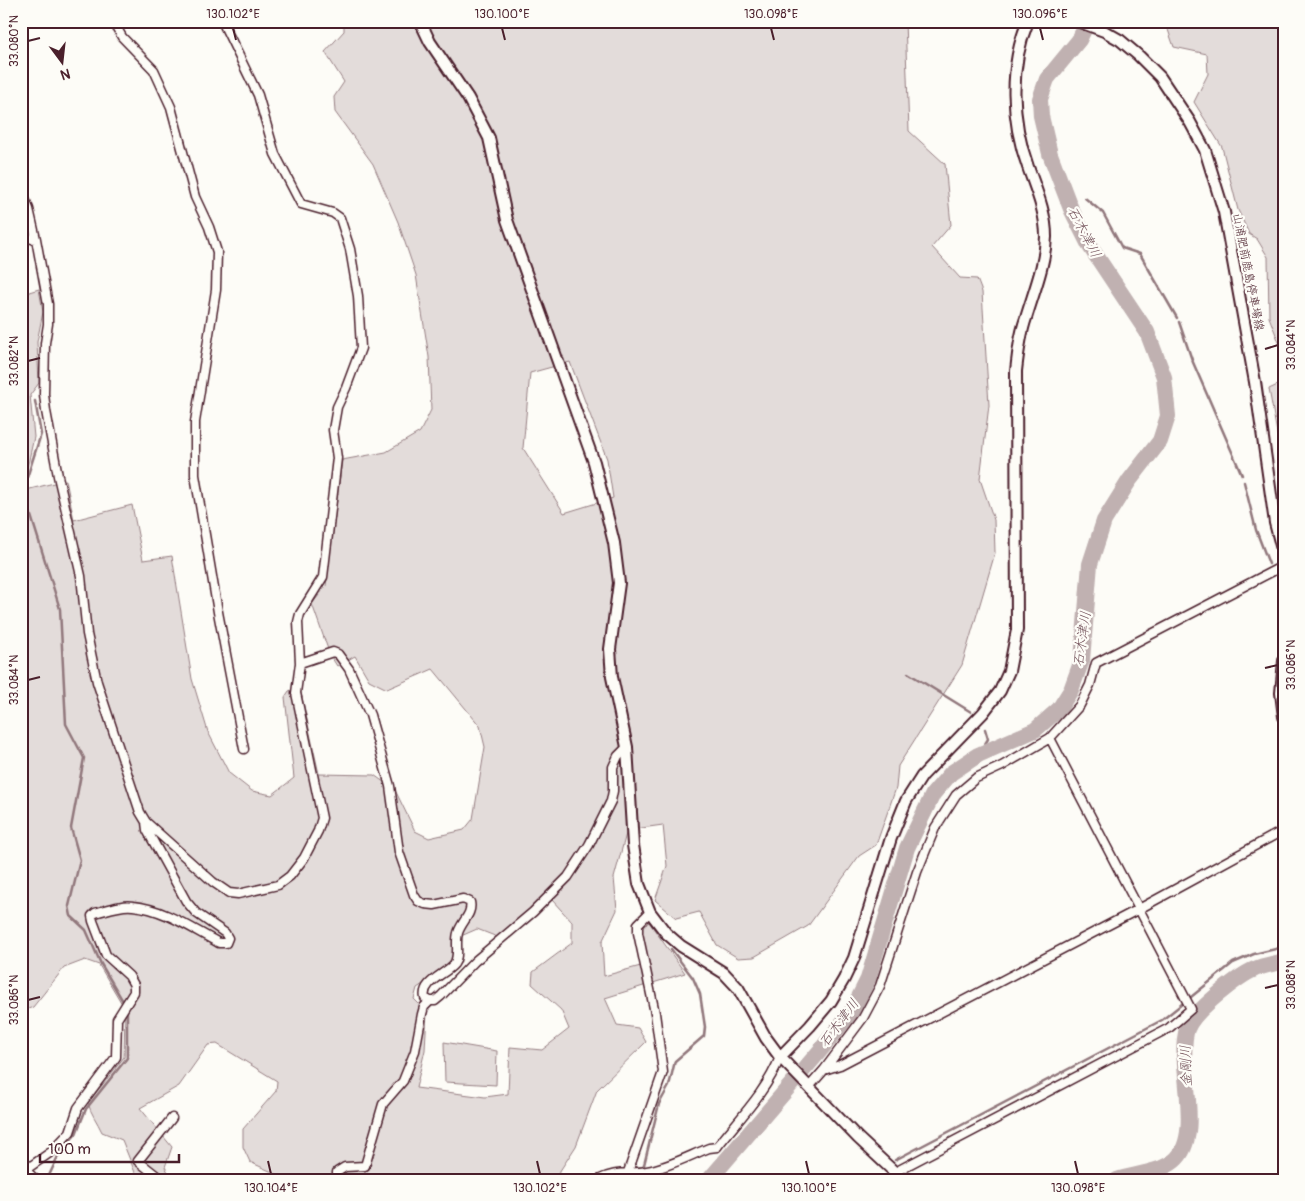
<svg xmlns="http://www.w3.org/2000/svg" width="1305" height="1201" viewBox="0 0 1305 1201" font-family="Pangolin,'Klee One',sans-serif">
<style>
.green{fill:#e3dcda;stroke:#967e82;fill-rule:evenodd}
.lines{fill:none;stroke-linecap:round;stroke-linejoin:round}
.stream{stroke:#91777b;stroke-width:2.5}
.river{stroke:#c0b1b1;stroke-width:16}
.street-casing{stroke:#4a1f2b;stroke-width:11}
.secondary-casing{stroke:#4a1f2b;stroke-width:14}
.street{stroke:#fdfcf7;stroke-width:8}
.secondary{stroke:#fdfcf7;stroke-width:10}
.ticks{fill:none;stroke:#4a1f2b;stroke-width:2}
.labels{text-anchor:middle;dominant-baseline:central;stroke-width:4.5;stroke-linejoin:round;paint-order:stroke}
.street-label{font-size:12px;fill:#4a1f2b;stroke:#fdfcf7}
.water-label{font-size:14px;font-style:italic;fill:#73525a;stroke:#fdfcf7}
.neatline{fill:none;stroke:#4a1f2b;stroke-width:2}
.ticks-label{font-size:12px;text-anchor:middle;fill:#4a1f2b}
</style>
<rect width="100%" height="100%" fill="#fdfcf7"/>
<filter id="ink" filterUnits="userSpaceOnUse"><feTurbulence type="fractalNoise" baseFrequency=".02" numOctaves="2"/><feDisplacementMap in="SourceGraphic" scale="10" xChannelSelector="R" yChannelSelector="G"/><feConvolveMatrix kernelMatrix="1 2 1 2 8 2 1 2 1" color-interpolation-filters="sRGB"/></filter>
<g filter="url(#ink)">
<!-- green -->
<path class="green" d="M 344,21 L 905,21 L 909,131 L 945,164 L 951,225 L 932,247 L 960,278 L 977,279 L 982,292 L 989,405 L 980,479 L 994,520 L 995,553 L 962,665 L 898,766 L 896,788 L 876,845 L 859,856 L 808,926 L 754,957 L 738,958 L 717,945 L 699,912 L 676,918 L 655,900 L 667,866 L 663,825 L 627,830 L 614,878 L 617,910 L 602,942 L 604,976 L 648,964 L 640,929 L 649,922 L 685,973 L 605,998 L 617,1025 L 638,1028 L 646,1042 L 597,1090 L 576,1146 L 554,1180 L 281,1180 L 281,1176 L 250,1162 L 243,1147 L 243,1129 L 276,1091 L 277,1081 L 217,1044 L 208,1045 L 179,1086 L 140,1108 L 172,1147 L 165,1167 L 173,1180 L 138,1180 L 122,1140 L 102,1132 C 97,1121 91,1114 88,1103 L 124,1057 L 125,1009 L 99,965 L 85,960 L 64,968 L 33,1007 L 21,1012 L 21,315 L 29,292 L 39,289 L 43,312 L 37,342 L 39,383 L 30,395 L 34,437 L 22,491 L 66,480 L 74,520 L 132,505 L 143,560 L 172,556 L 192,679 L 208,732 L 229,773 L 252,791 L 272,795 L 294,778 L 285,697 L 289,691 L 300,688 L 319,774 L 374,775 L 395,790 L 415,831 L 429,838 L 464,830 L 473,819 L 485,747 L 480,726 L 433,669 L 387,689 L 369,680 L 355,656 L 337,666 L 330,655 L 312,604 L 326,586 L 342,460 L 386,452 L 420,432 L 431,410 L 429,357 L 416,275 L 398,222 L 373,164 L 335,112 L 334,97 L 344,82 L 325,52 L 344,31 ZM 570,362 L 607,459 L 613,498 L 564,513 L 523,448 L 530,373 ZM 552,900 L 572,922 L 572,943 L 533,972 L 532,984 L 561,1010 L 569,1029 L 542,1050 L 510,1047 L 508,1094 L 485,1097 L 416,1088 L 425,1050 L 427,1012 L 414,999 L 417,988 L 459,960 L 461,936 L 477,929 L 505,940 Z
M 1165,21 L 1284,21 L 1284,355 L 1269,317 L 1268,257 L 1257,239 L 1249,234 L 1238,210 L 1222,147 L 1194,102 L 1208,74 L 1207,54 L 1174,47 Z
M 1284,382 L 1284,472 L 1269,389 Z
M 444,1042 L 497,1051 L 496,1085 L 445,1082 Z"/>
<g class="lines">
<!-- stream -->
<path class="stream" d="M 1085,198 L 1103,213 L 1122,248 L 1140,254 L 1177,318
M 1179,322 L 1192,360 L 1242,475
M 35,401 L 41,434 L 23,490 L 60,609 L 66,724 L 84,758 L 71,828 L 80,860 L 69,906 L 71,916 L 86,930 L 101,964 L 124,1003
M 1244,482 L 1256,530 L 1269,564
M 908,673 L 971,712
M 978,755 L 988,739 L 985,729
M 1191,997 L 1233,963 L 1254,954 L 1284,947
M 895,1160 L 1162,1020 L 1182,1004
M 643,1169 L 659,1104 L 669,1086 L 675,1061 L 704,1036 L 705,1027 L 700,994 L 693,978 L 671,949
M 47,1180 L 60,1152 L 76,1134 L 86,1109 L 127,1058 L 127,1008
M 883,1180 L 885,1177"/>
<!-- river -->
<path class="river" d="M 709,1180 L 819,1052 L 852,1011 L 868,979 L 907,848 L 933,794 L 951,773 L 978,755 L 1035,730 L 1059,709 L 1071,690 L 1082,660 L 1090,564 L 1104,521 L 1129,481 L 1160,441 L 1168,416 L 1164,377 L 1147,332 L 1089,245 L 1071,209 L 1050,154 L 1041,116 L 1040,99 L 1047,79 L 1079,40 L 1088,21
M 1117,1180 C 1134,1174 1159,1173 1174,1161 C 1205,1136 1176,1063 1187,1029 C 1193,1012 1238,976 1255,969 C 1264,965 1274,964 1284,961"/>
<defs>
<path id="street" d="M 113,21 L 122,37 L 154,70 L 171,107 L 195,197 L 209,227 L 217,252 L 216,290 L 195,422 L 195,475 L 218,612 L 244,749
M 21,190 L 29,209 L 36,239 L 48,304 L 48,324 L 45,343 L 44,394 L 46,411 L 58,476 L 81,576 L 87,634 L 97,682 L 140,812 L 146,822 L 213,882 L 229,893 L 238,894 L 278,885 L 290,876 L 304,858 L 318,831 L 322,818 L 296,693 L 300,663 L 298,622 L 300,614 L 323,577 L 337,458 L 333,430 L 337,407 L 346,388 L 361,348 L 358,296 L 350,249 L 340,218 L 333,213 L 301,204 L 275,154 L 258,95 L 222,21
M 21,238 L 36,239
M 300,663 L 333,652 L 338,654 L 349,669 L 370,715 L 390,786 L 399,852 L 414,895 L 418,901 L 425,904 L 434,905 L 463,899 L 470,902 C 473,914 461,922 458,933 C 455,943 460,956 454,964 C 446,974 421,982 425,998 L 430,1001
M 824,1070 L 863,1018 L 880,986 L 917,872 L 935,828 L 956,795 L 976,778 L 1002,766 L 1050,738 L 1080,705 L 1090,685 L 1096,663 L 1277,569 L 1284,567
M 809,1087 L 824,1070 L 840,1065 L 1139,909 L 1284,830
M 21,1166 L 36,1180
M 628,1172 L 663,1072 L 655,1013 L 638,933 L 638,924 L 650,912
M 895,1172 L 1169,1028 L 1191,1009 L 1050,738
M 21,1173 L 51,1152 L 70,1132 L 78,1108 L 116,1057 L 117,1019 L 134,992 L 134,985 L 129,976 L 106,955 L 93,921 L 92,916 L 95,913 C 107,910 121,904 133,906 C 165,909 192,929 219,943 L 226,943 L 228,938 L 225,933 L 196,913 L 186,901 L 147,830 L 146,822
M 155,1180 L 157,1176 L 138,1161 L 172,1118
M 337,1180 L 337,1172 L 345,1167 L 365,1166 L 383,1104 L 403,1081 L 415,1051 L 422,1014 L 424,1007 L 430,1001 L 435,1001 L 441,996 L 475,961 L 533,912 L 568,877 L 589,845 L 611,801 L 613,791 L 613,767 L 618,756 L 627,747
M 598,1180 C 614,1171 630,1174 647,1171 C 669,1167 689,1156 709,1148 L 717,1147 C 739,1119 767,1091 780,1057"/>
<path id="secondary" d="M 420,21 L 430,42 L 468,98 L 489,138 L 507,220 L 594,462 L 614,543 L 619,583 L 610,649 L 612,677 L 627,747 L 633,845 L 639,884 L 650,912 L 666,933 L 681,946 L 724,973 L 738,988 L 766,1038 L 780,1057 L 858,1138 L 903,1180
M 1077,21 L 1104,31 L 1120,40 L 1139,56 L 1160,77 L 1190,122 L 1205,150 L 1224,212 L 1255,382 L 1275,523 L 1284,557
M 1284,661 L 1281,693 L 1284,717
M 780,1057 L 810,1026 L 831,1001 L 844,979 L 854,958 L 891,838 L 906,801 L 922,776 L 983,713 L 1000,691 L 1009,671 L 1017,630 L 1016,371 C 1018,353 1020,335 1026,318 C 1034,291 1045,265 1046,237 C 1046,212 1036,190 1028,167 C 1011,120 1009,67 1028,21"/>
</defs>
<!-- street casing -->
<use href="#street" class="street-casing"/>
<!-- secondary casing -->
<use href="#secondary" class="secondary-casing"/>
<!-- street -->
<use href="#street" class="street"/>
<!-- secondary -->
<use href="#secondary" class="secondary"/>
</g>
</g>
<!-- ticks -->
<path class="ticks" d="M 233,28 L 236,40M 502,28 L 505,40M 771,28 L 774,40M 1040,28 L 1043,40M 28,41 L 40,38M 1265,349 L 1278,345M 28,361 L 40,358M 1265,668 L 1278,665M 28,680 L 40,677M 1265,988 L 1278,985M 28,1000 L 40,997M 268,1161 L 271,1174M 537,1161 L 540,1174M 806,1161 L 809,1174M 1075,1161 L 1078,1174"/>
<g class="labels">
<!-- street labels -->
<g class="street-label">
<text transform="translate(1248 272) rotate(79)">山浦肥前鹿島停車場線</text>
</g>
<!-- water labels -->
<g class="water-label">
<text transform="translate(1084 232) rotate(62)">石木津川</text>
<text transform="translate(1082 639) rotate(-82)">石木津川</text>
<text transform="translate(839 1023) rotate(-53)">石木津川</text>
<text transform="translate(1186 1066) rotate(-92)">金剛川</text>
</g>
</g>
<!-- margin -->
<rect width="1305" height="1201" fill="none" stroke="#fdfcf7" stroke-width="55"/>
<!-- north arrow -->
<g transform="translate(62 62) rotate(165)" stroke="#fdfcf7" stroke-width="4" paint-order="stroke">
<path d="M0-4L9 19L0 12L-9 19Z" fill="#4a1f2b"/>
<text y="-8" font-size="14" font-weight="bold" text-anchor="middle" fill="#4a1f2b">N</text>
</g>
<!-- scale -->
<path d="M40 1154v8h139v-8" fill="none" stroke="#4a1f2b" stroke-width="2.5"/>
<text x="48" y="1154" font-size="15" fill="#4a1f2b" stroke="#fdfcf7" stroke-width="4" paint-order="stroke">100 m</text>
<rect x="28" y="28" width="1250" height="1146" class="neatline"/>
<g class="ticks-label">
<text x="233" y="18">130.102°E</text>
<text x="502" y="18">130.100°E</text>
<text x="771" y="18">130.098°E</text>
<text x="1040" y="18">130.096°E</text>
<text transform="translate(14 41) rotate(-90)" y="4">33.080°N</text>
<text transform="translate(1291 345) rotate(-90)" y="4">33.084°N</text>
<text transform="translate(14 361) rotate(-90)" y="4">33.082°N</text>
<text transform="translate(1291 665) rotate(-90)" y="4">33.086°N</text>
<text transform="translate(14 680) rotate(-90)" y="4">33.084°N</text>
<text transform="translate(1291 985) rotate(-90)" y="4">33.088°N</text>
<text transform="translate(14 1000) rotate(-90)" y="4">33.086°N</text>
<text x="271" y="1192">130.104°E</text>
<text x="540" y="1192">130.102°E</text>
<text x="809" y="1192">130.100°E</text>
<text x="1078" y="1192">130.098°E</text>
</g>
</svg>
